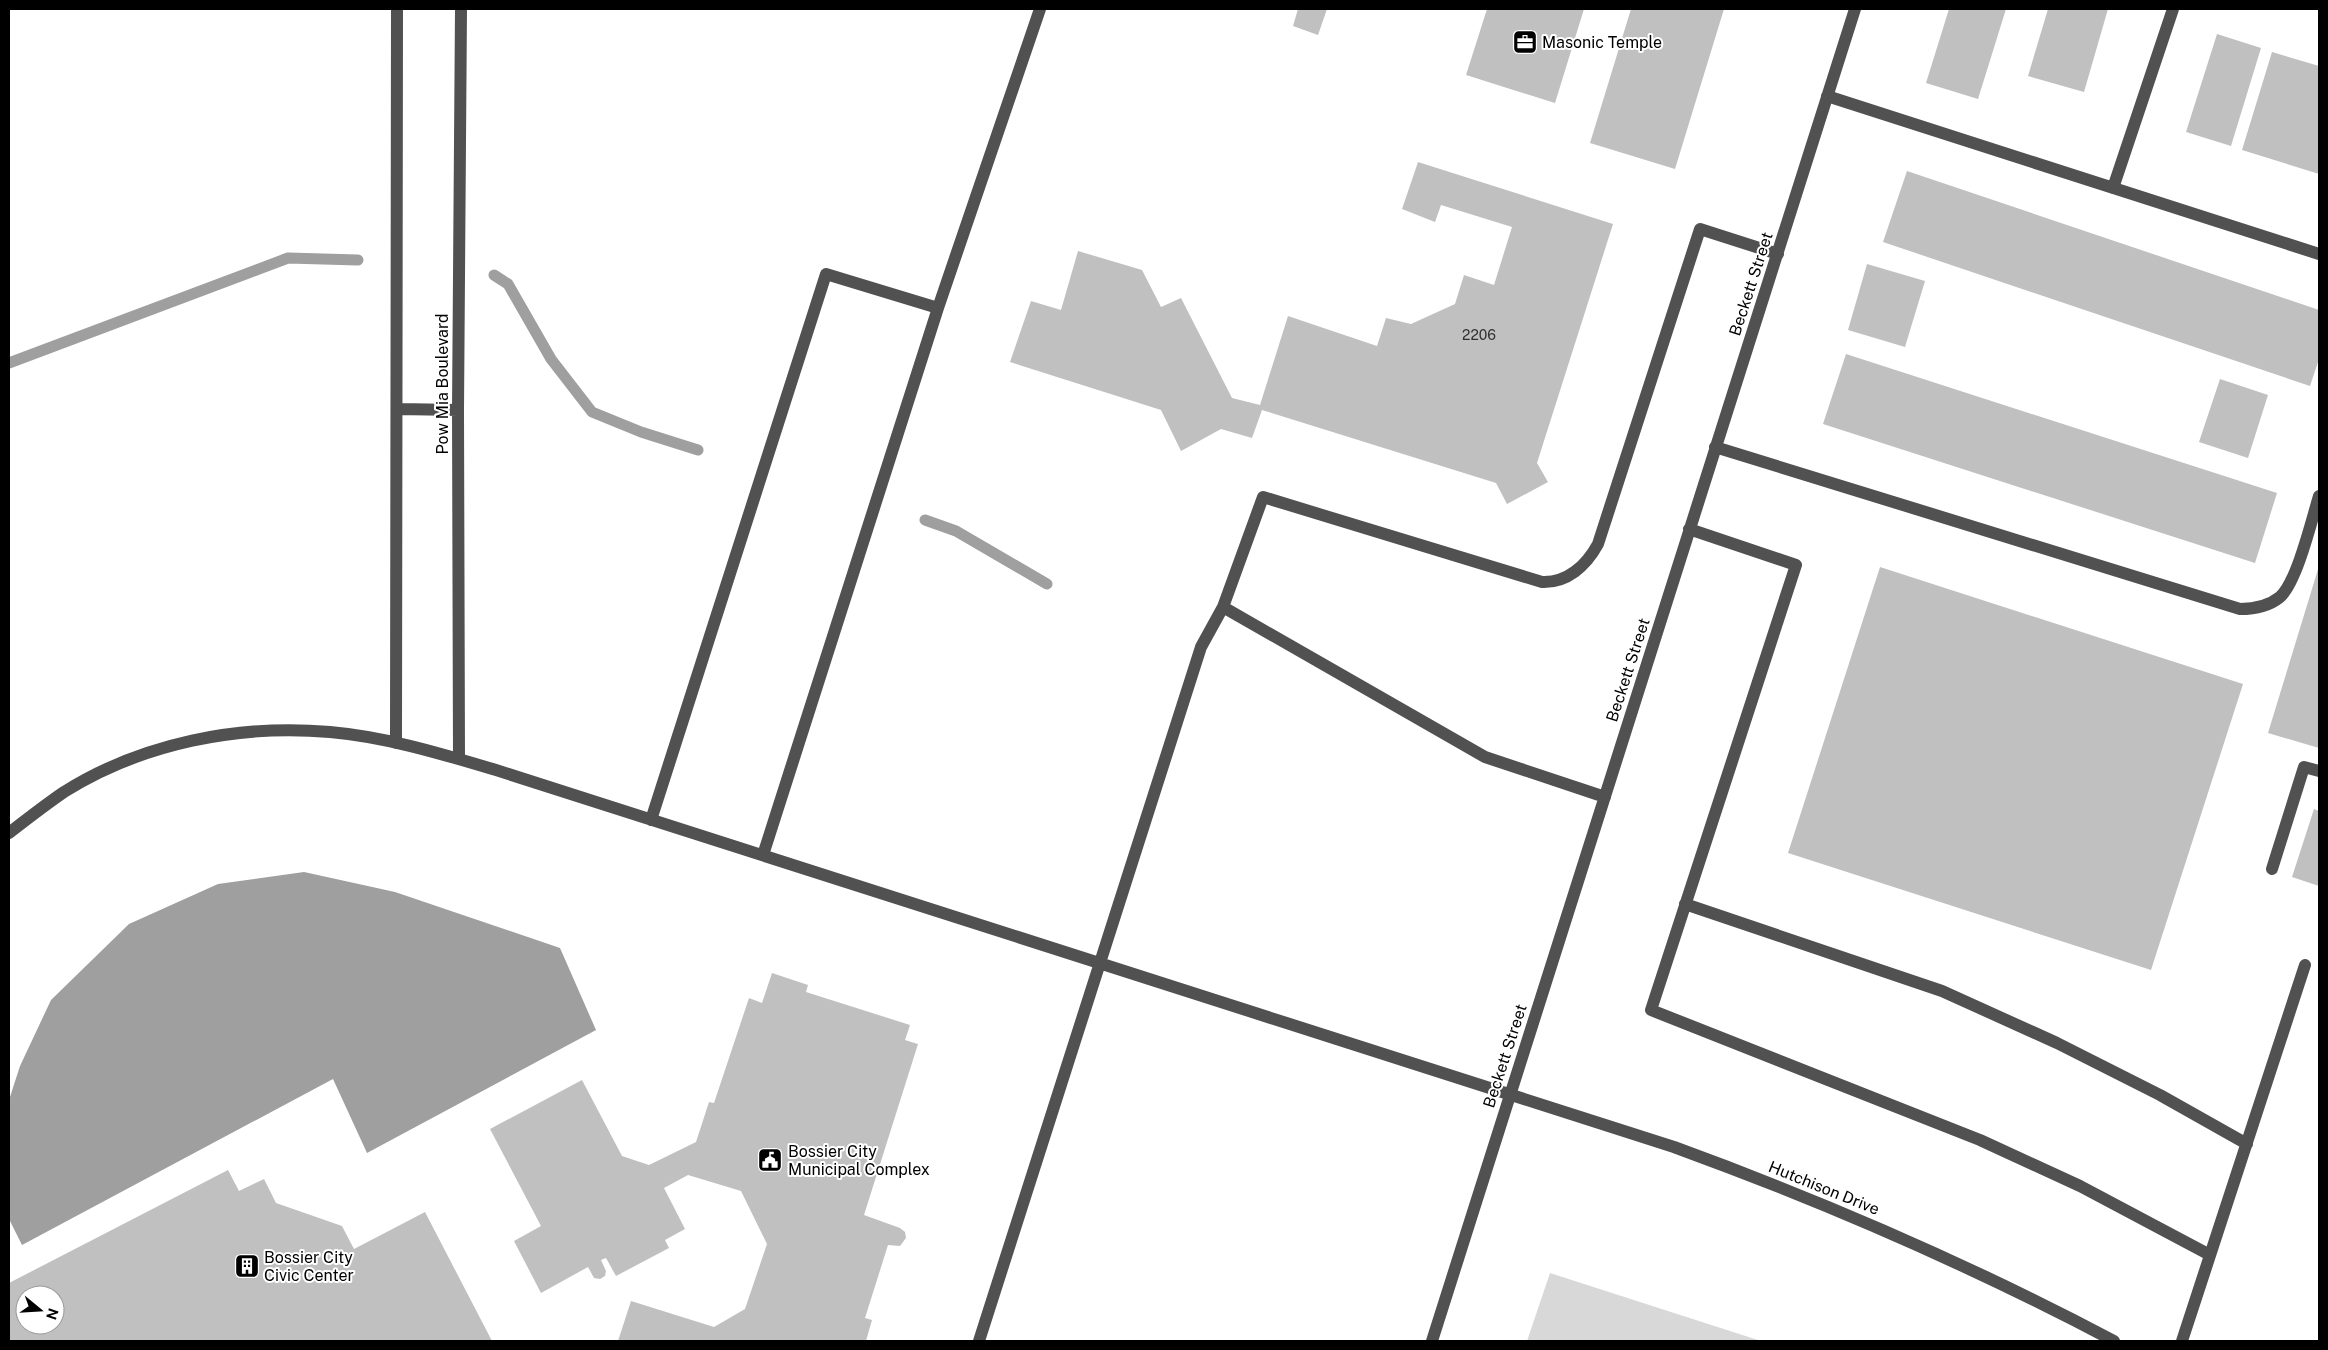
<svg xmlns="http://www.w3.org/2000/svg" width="2328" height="1350" viewBox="0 0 2328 1350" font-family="'Public Sans',sans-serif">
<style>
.green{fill:#d8d8d8}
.water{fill:#9f9f9f}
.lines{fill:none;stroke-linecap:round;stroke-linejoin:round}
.stream{stroke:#9f9f9f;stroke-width:11}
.building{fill:#c0c0c0;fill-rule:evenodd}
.minor{stroke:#515151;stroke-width:12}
.labels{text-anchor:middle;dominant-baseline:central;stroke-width:4;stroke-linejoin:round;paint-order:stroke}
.number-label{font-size:14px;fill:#303030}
.poi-label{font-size:16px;fill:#000;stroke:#fff;text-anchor:start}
.street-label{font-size:16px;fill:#000;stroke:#fff}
</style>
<rect width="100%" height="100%" fill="#fff"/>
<!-- green -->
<path class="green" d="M 1550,1273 L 1761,1341 L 1527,1341 Z"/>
<!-- water -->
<path class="water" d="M 304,872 L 395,892 L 560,948 L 596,1030 L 367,1153 L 333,1079 L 22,1245 L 9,1219 L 9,1100 L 20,1066 L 51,1000 L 129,924 L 218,884 Z"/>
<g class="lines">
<!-- stream -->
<path class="stream" d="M 494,275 L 508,284 L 551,359 L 592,412 L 641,432 L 698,450
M 9,363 L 288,258 L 358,260
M 925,520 L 956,531 L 1047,584"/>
</g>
<!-- building -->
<path class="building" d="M 1298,9 L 1327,9 L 1318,35 L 1293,26 Z
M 1487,9 L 1584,9 L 1555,103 L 1466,75 Z
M 1631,9 L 1724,9 L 1675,169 L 1590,143 Z
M 1949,9 L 2006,9 L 1978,99 L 1926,83 Z
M 2048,9 L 2108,9 L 2084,92 L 2028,76 Z
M 2217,34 L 2261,48 L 2231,146 L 2186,132 Z
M 2272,52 L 2319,66 L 2319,174 L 2242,150 Z
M 1418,162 L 1613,224 L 1537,463 L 1548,482 L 1507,504 L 1496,483 L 1262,410 L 1252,438 L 1221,429 L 1181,451 L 1161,410 L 1010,362 L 1031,301 L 1061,310 L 1078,251 L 1142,270 L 1161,307 L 1181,298 L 1232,398 L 1260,405 L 1288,316 L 1377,346 L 1386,318 L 1411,324 L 1455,304 L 1464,275 L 1494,285 L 1512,227 L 1441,205 L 1435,222 L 1402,209 Z
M 1907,171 L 2319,310 L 2319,359 L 2310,386 L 1883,242 Z
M 1867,264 L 1925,281 L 1905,347 L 1848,330 Z
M 1846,354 L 2277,493 L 2255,563 L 1823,424 Z
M 2220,379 L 2268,395 L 2248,458 L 2199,442 Z
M 2319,566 L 2319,748 L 2268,733 Z
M 1880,567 L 2243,684 L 2151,970 L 1788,853 Z
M 2314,809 L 2319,811 L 2319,886 L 2292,877 Z
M 772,973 L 808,985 L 806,992 L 910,1025 L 905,1040 L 918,1044 L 864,1215 L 900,1228 L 905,1232 L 906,1238 L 900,1246 L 888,1245 L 865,1318 L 872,1320 L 866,1341 L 618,1341 L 631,1301 L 714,1327 L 745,1309 L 767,1244 L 741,1191 L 688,1175 L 664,1188 L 685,1229 L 665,1240 L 669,1248 L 616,1276 L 606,1258 L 601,1260 L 606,1271 L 605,1276 L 600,1279 L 594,1278 L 588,1267 L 541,1293 L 514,1241 L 541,1226 L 490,1129 L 582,1080 L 622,1156 L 649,1165 L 696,1142 L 709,1102 L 714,1103 L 749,998 L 762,1003 Z
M 228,1170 L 239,1191 L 264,1179 L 276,1203 L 342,1226 L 354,1249 L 425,1212 L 492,1341 L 9,1341 L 9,1283 ZM 25,1295 L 55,1295 L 55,1325 L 25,1325 Z"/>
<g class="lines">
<!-- minor -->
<path class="minor" d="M 1827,96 L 2319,254
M 2113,188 L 2173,9
M 398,409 L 458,410
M 1715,447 L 2240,609 C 2253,609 2269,606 2280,597 C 2297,582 2312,519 2319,496
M 1689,529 L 1796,565 L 1651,1010 L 1980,1140 L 2080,1186 L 2210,1255
M 1223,607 L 1485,757 L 1605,797
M 396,743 L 397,9
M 459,759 L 458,410 L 461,9
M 651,820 L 826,274 L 938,308
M 9,833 C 27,819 45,805 64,792 C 142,743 239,724 330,732 C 387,737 442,754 496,770 L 1674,1147 C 1825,1202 1972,1266 2114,1341
M 763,855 L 938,308 L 1040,9
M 2272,869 L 2304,767 L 2319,771
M 1685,904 L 1942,991 L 2057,1043 L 2160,1095 L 2247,1144
M 979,1341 L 1201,647 L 1223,607 L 1263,497 L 1542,582 C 1567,583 1586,566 1598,544 L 1700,229 L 1778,254
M 1432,1341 L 1855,9
M 2182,1341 L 2305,965"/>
</g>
<!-- icons -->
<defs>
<symbol id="office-square" viewBox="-11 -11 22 22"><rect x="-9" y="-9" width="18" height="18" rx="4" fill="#000" stroke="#fff"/><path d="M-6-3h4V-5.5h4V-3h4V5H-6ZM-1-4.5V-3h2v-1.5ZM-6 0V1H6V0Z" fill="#fff"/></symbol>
<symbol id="civic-square" viewBox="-11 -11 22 22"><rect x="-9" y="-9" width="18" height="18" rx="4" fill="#000" stroke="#fff"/><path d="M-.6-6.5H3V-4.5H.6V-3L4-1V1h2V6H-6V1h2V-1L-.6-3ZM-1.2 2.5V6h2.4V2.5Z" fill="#fff"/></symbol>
<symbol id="building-square" viewBox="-11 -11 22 22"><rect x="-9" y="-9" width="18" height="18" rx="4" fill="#000" stroke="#fff"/><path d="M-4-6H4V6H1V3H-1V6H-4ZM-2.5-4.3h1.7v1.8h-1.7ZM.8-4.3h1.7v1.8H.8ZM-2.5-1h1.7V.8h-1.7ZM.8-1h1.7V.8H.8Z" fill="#fff"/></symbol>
</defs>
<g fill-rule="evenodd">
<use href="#office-square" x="1511" y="28" width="28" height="28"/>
<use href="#civic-square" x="756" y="1146" width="28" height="28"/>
<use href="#building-square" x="233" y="1252" width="28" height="28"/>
</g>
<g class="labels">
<!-- number labels -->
<g class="number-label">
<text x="1479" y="335">2206</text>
</g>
<!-- poi labels -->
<g class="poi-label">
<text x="1542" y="42">Masonic Temple</text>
<text x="788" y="1151">Bossier City<tspan x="788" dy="18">Municipal Complex</tspan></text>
<text x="264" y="1257">Bossier City<tspan x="264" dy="18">Civic Center</tspan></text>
</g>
<!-- street labels -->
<g class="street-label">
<text transform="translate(1751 284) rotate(-72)">Beckett Street</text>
<text transform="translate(442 384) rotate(-90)">Pow Mia Boulevard</text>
<text transform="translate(1628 670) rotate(-72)">Beckett Street</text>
<text transform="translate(1505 1056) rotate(-72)">Beckett Street</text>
<text transform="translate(1824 1188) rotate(22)">Hutchison Drive</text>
</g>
</g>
<!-- border -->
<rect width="2328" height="1350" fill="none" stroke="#000000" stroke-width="20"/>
<!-- north arrow -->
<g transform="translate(40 1310) rotate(108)"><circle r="24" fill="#ffffff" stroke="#999999"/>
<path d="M0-4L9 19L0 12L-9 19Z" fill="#000000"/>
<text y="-8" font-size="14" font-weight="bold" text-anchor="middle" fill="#000000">N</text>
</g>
</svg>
